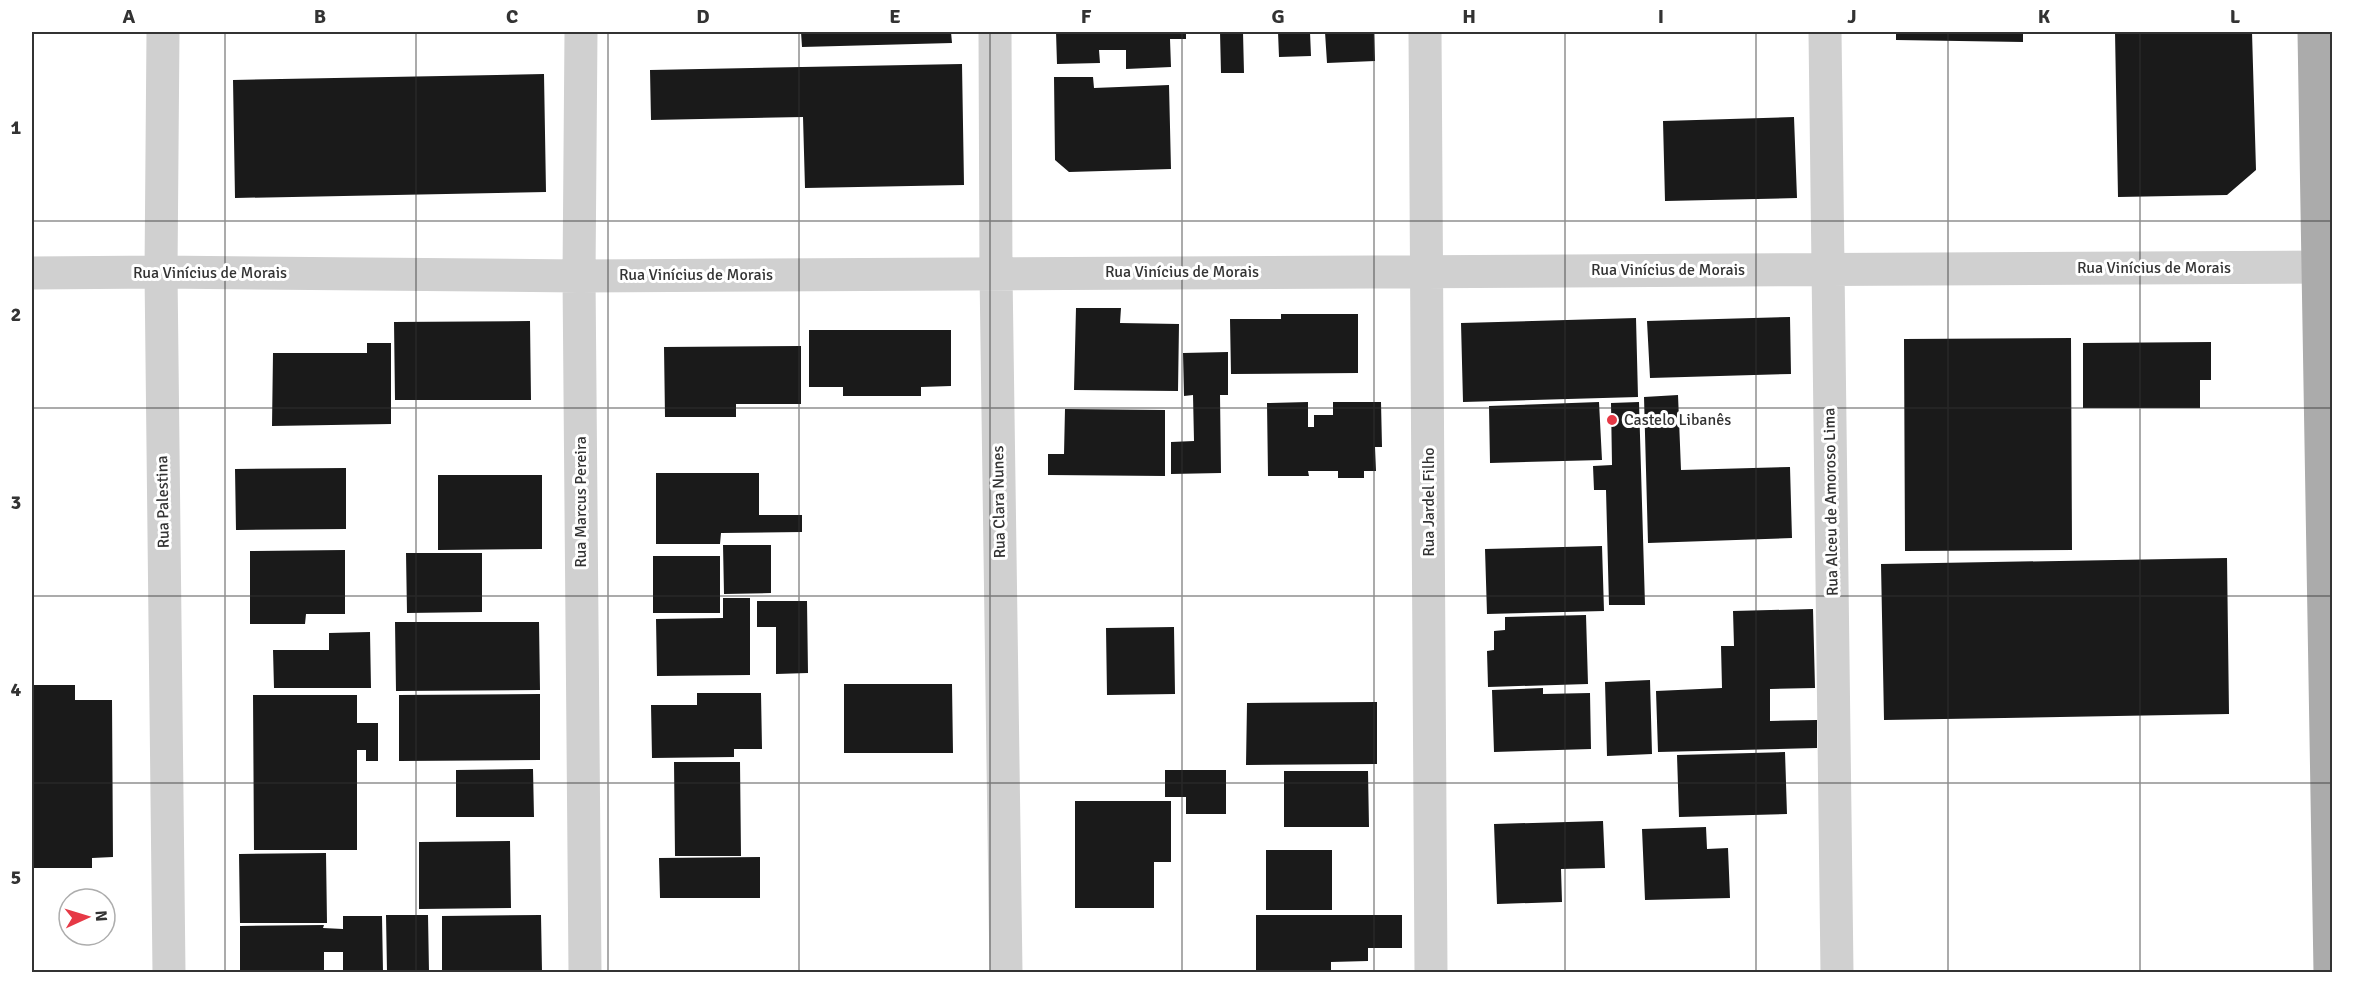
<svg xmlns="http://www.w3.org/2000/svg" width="2364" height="1004" viewBox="0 0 2364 1004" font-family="Signika,sans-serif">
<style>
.building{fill:#1a1a1a}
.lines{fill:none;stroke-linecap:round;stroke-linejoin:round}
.minor{stroke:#d0d0d0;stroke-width:33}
.major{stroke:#ababab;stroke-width:33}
.grid{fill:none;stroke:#333;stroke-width:1.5;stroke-opacity:0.55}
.poi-dot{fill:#e63946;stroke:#fff;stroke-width:2}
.labels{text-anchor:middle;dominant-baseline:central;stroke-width:6;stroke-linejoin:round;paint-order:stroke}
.street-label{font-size:16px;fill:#333;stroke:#fff}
.poi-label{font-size:16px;fill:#333;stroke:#fff;text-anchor:start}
.neatline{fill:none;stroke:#333;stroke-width:2}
.grid-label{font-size:20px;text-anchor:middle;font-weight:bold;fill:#333}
</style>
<rect width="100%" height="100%" fill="#fff"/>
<!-- building -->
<path class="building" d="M 801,32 L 951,32 L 952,43 L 802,47 Z
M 1056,32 L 1186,32 L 1186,39 L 1170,39 L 1171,67 L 1126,69 L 1126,50 L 1099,50 L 1100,63 L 1057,64 Z
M 1220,32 L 1243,32 L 1244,73 L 1221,73 Z
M 1278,32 L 1310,32 L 1311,56 L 1279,57 Z
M 1325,32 L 1374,32 L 1375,61 L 1327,63 Z
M 1896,32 L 2023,32 L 2023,42 L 1896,40 Z
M 2115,32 L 2252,32 L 2256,170 L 2227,195 L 2118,197 Z
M 962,64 L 964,185 L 805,188 L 803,117 L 651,120 L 650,70 Z
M 544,74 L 546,192 L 235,198 L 233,80 Z
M 1054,77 L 1093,77 L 1094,88 L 1169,85 L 1171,169 L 1069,172 L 1055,160 Z
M 1794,117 L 1797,198 L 1665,201 L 1663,121 Z
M 1076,308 L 1121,308 L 1120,323 L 1179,324 L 1178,391 L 1074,390 Z
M 1281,314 L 1358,314 L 1358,373 L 1231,374 L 1230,319 L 1281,319 Z
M 1790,317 L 1791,374 L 1650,378 L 1647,321 Z
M 1636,318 L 1638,397 L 1463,402 L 1461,323 Z
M 530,321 L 531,400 L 395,400 L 394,322 Z
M 809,330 L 951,330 L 951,386 L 921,387 L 921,396 L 843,396 L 843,387 L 809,387 Z
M 2071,338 L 2072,550 L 1905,551 L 1904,339 Z
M 2211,342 L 2211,380 L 2200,380 L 2200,408 L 2083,408 L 2083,343 Z
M 367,343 L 391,343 L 391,424 L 272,426 L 273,353 L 367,353 Z
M 801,346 L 801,404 L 736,404 L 736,417 L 665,417 L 664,347 Z
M 1228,352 L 1228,395 L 1220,395 L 1221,473 L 1171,474 L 1171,442 L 1194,441 L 1193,395 L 1184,396 L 1183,353 Z
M 1678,395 L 1681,470 L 1790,467 L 1792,538 L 1648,543 L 1644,397 Z
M 1308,402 L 1308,427 L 1314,427 L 1314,415 L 1333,415 L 1333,402 L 1381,402 L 1382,447 L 1375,447 L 1376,471 L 1364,471 L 1364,478 L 1338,478 L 1338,471 L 1308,471 L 1309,476 L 1268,476 L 1267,403 Z
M 1599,402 L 1602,460 L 1490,463 L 1489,406 Z
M 1639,402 L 1645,605 L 1609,605 L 1606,490 L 1594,490 L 1593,466 L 1612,465 L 1611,403 Z
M 1065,409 L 1165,410 L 1165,476 L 1048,475 L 1048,454 L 1064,454 Z
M 346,468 L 346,529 L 236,530 L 235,469 Z
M 656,473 L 759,473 L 759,515 L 802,515 L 802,532 L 721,533 L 720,544 L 656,544 Z
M 438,475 L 542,475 L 542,549 L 438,550 Z
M 723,545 L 771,545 L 771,593 L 724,594 Z
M 1602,546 L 1604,611 L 1487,614 L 1485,549 Z
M 345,550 L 345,614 L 306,614 L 305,624 L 250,624 L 250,551 Z
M 406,553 L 482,553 L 482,612 L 407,613 Z
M 653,556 L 720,556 L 720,613 L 653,613 Z
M 2227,558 L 2229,714 L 1884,720 L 1881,564 Z
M 723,598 L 750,598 L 750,675 L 657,676 L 656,619 L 723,618 Z
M 757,601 L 807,601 L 808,673 L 776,674 L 776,627 L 757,627 Z
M 1813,609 L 1815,688 L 1770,689 L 1770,721 L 1817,720 L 1817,748 L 1658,752 L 1656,691 L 1722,688 L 1721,646 L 1734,646 L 1733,611 Z
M 1586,615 L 1588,684 L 1488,687 L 1487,651 L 1494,650 L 1494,631 L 1505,630 L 1505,617 Z
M 395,622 L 539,622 L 540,690 L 396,691 Z
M 1174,627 L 1175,694 L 1107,695 L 1106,628 Z
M 370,632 L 371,688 L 274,688 L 273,650 L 329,650 L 329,633 Z
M 1650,680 L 1652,754 L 1607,756 L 1605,682 Z
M 844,684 L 952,684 L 953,753 L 844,753 Z
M 32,685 L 75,685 L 75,700 L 112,700 L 113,857 L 92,858 L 92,868 L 32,868 Z
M 1543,688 L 1543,694 L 1590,693 L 1591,749 L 1494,752 L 1492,690 Z
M 697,693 L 761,693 L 762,749 L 734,749 L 734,757 L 652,758 L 651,705 L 697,705 Z
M 540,694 L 540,760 L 399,761 L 399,695 Z
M 253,695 L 357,695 L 357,723 L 378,723 L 378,761 L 366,761 L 366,750 L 357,750 L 357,850 L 254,850 Z
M 1377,702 L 1377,764 L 1246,765 L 1247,703 Z
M 1785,752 L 1787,814 L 1679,817 L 1677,755 Z
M 674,762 L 740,762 L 741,856 L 675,856 Z
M 533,769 L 534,817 L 456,817 L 456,770 Z
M 1165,770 L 1226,770 L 1226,814 L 1186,814 L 1186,797 L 1165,797 Z
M 1284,771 L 1368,771 L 1369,827 L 1284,827 Z
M 1075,801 L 1171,801 L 1171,862 L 1154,862 L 1154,908 L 1075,908 Z
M 1603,821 L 1605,868 L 1561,869 L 1562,902 L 1497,904 L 1494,824 Z
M 1706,827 L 1707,849 L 1728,848 L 1730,898 L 1645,900 L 1642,829 Z
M 510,841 L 511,908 L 419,909 L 419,842 Z
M 1266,850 L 1332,850 L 1332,910 L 1266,910 Z
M 326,853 L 327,923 L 240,923 L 239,854 Z
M 760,857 L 760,898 L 660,898 L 659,858 Z
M 386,915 L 428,915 L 429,972 L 387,972 Z
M 541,915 L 542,972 L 442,972 L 442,916 Z
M 1256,915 L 1402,915 L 1402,948 L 1368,948 L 1368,961 L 1331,962 L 1331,971 L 1256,972 Z
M 343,916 L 382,916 L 383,972 L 343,972 L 343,952 L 324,952 L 324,972 L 240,972 L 240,926 L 324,925 L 323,928 L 343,929 Z"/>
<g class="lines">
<!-- minor -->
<path class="minor" d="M 163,32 L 161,272 L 169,972
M 581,32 L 579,276 L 585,972
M 995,32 L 996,273 L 1006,972
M 1425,32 L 1431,972
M 1825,32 L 1837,972
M 32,273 L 161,272 L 579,276 L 2332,267"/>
<!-- major -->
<path class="major" d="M 2314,32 L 2330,972"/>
</g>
<!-- grid -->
<path class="grid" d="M 225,32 L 225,972M 416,32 L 416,972M 608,32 L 608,972M 799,32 L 799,972M 990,32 L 990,972M 1182,32 L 1182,972M 1374,32 L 1374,972M 1565,32 L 1565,972M 1756,32 L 1756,972M 1948,32 L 1948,972M 2140,32 L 2140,972M 32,221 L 2332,221M 32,408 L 2332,408M 32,596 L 2332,596M 32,783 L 2332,783"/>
<!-- markers -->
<circle class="poi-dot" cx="1612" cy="420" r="6"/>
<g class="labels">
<!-- street labels -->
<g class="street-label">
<text x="2154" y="268">Rua Vinícius de Morais</text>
<text x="1668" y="270">Rua Vinícius de Morais</text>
<text x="1182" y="272">Rua Vinícius de Morais</text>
<text x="210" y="273">Rua Vinícius de Morais</text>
<text x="696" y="275">Rua Vinícius de Morais</text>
<text transform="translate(163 502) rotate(-91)">Rua Palestina</text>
<text transform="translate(581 502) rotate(-90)">Rua Marcus Pereira</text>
<text transform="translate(999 502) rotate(-91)">Rua Clara Nunes</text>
<text transform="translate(1429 502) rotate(-90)">Rua Jardel Filho</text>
<text transform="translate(1831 502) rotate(-91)">Rua Alceu de Amoroso Lima</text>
</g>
<!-- poi labels -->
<g class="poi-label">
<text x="1624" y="420">Castelo Libanês</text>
</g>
</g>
<!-- border -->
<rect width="2364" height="1004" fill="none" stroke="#ffffff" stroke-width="66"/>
<!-- north arrow -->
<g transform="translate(87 917) rotate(86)"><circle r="28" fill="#ffffff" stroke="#adadad" stroke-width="1.5"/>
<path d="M0-4.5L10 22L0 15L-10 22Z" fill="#e63946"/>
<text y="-9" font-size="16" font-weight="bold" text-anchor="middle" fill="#333333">N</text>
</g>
<rect x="33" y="33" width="2298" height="938" class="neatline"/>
<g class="grid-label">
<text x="129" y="23">A</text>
<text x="320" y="23">B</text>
<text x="512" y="23">C</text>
<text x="703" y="23">D</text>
<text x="895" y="23">E</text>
<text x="1086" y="23">F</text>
<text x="1278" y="23">G</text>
<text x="1469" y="23">H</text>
<text x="1661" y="23">I</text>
<text x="1852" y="23">J</text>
<text x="2044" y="23">K</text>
<text x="2235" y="23">L</text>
<text x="16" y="134">1</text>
<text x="16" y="321">2</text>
<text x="16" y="509">3</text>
<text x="16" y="696">4</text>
<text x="16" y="884">5</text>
</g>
</svg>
